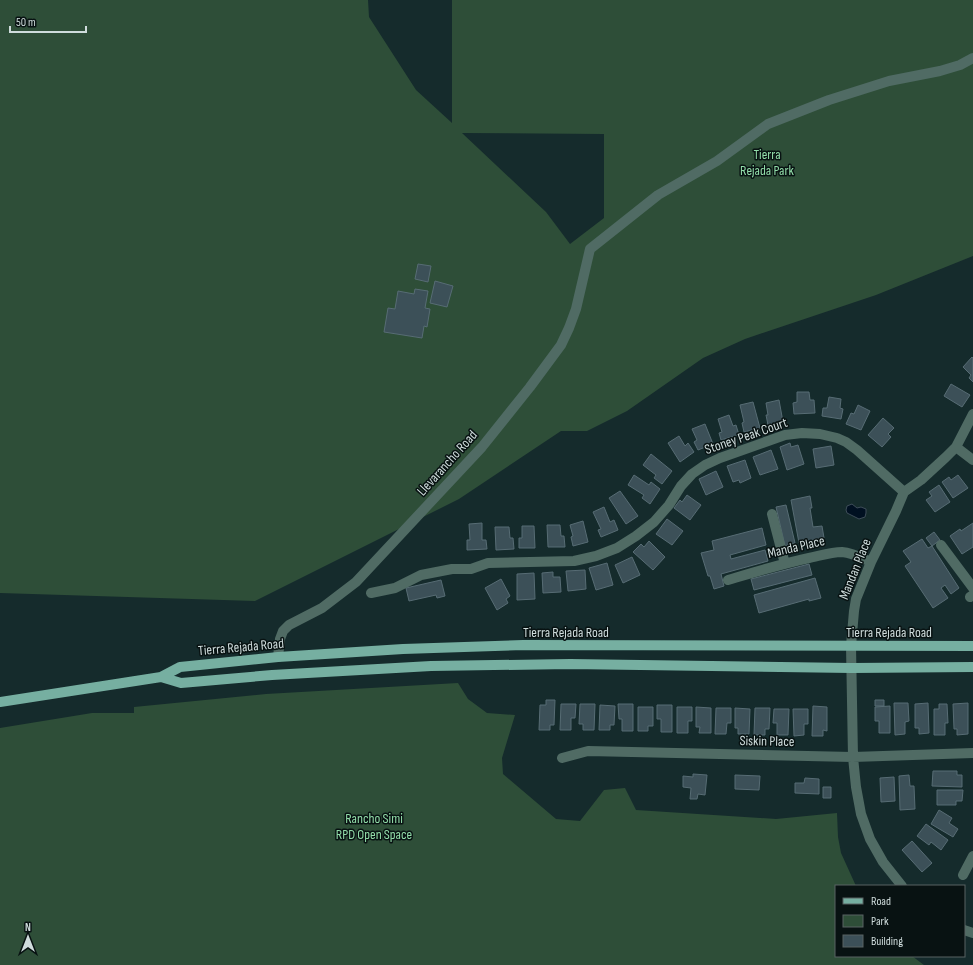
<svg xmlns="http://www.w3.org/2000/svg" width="973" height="965" viewBox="0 0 973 965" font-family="'Sofia Sans Condensed',sans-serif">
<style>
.green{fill:#2e4e38;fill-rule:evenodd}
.water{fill:#001021;stroke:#3e4d59}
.building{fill:#3c5058;stroke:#576c74}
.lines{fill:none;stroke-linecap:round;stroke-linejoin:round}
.minor{stroke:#506b64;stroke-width:10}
.major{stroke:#76afa1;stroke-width:10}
.labels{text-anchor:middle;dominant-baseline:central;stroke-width:3;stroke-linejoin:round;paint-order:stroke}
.park-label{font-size:14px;fill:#93deaa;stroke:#081212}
.street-label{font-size:14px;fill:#cfdcdc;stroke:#081212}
</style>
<rect width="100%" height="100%" fill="#152b2c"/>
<!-- green -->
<path class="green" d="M 0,0 L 368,0 L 369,17 L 416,90 L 452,123 L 452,0 L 973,0 L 973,256 L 876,295 L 745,339 L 703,358 L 627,411 L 587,431 L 561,431 L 459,499 L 255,601 L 0,593 ZM 462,133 L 604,134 L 604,218 L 570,244 L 546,212 Z
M 458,683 L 468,699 L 487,713 L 515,715 L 502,758 L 503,774 L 556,819 L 580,821 L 604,790 L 625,788 L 636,810 L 776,819 L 837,813 L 838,837 L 841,853 L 856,886 L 836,886 L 836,956 L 912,956 L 924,965 L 0,965 L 0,728 L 92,713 L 134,713 L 134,707 L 266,694 Z"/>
<!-- water -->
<path class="water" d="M 852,504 L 857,508 L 861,507 L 866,509 L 866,513 L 865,517 L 859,519 L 847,513 L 846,510 L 847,506 Z"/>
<!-- building -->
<path class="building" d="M 418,264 L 431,266 L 428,282 L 415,279 Z
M 435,281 L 453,286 L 447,307 L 430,303 Z
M 415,289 L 428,291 L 425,308 L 430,309 L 427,327 L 424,326 L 422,338 L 384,332 L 388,308 L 395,309 L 398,291 L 414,294 Z
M 972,357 L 973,358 L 973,382 L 969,378 L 971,375 L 963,367 Z
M 951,384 L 970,395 L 962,407 L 944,396 Z
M 797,392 L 809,392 L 810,400 L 814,400 L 815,413 L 794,414 L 793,403 L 797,402 Z
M 829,397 L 841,399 L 840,408 L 843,409 L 841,419 L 822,416 L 823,408 L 827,408 Z
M 779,400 L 783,422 L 768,425 L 766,415 L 768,415 L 766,403 Z
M 753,402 L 760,428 L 744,432 L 742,423 L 744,422 L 740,405 Z
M 858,405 L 870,411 L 861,430 L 846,424 L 851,413 L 854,414 Z
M 729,415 L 733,426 L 736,425 L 739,435 L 721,440 L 719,433 L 722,432 L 718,419 Z
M 883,418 L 894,428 L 888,434 L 891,437 L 882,447 L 868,435 Z
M 705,424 L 713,444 L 698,450 L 694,442 L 697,440 L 692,429 Z
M 679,436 L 685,446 L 688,443 L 694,452 L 680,462 L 668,443 Z
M 790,443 L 791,447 L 798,445 L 804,464 L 787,470 L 780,447 Z
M 831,446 L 834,465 L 816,468 L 813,449 Z
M 771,450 L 778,469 L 760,475 L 753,457 Z
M 651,454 L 672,471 L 662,484 L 654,478 L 656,475 L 643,465 Z
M 745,460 L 751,478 L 740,483 L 739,480 L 733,482 L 727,466 Z
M 716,471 L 723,487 L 706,495 L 699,479 Z
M 634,475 L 649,485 L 651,482 L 660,489 L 650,504 L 642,498 L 644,495 L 628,485 Z
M 958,475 L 968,488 L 953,498 L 942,482 L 949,477 L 951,480 Z
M 939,485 L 950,502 L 935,512 L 926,500 L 932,496 L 929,492 Z
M 620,491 L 638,516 L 626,524 L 609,498 Z
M 687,495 L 701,505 L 690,520 L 674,508 L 680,500 L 682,502 Z
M 810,496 L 812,508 L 810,508 L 813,527 L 822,526 L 824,538 L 799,543 L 791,500 Z
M 786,505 L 795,543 L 785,546 L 776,507 Z
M 604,507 L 610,522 L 614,520 L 618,530 L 601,537 L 598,530 L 601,529 L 593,512 Z
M 667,519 L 683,531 L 672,545 L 656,534 Z
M 583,521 L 588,542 L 573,546 L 571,537 L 573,536 L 570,525 Z
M 482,523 L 482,540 L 486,540 L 487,549 L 467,550 L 467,540 L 470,540 L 469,524 Z
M 973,523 L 973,547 L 962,554 L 950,536 L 960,529 L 961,531 Z
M 547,525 L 560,525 L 561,536 L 564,536 L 565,547 L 548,547 Z
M 522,526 L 534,526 L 535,548 L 519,548 L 519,538 L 522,538 Z
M 495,527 L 509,527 L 510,538 L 513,538 L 514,549 L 496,550 Z
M 762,528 L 766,545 L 730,555 L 731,559 L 765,550 L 768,561 L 721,574 L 724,586 L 714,589 L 710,576 L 708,576 L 701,553 L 714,550 L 712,541 Z
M 934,532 L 940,540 L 932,546 L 926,538 Z
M 922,539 L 928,548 L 932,546 L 959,588 L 951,594 L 945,585 L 941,588 L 948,598 L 933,608 L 905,566 L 911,562 L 903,551 Z
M 649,541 L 665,557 L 653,570 L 633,552 L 641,544 L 644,547 Z
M 632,557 L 640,575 L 623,583 L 615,565 Z
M 607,563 L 613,585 L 596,590 L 589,568 Z
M 809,564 L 812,575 L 754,590 L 751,579 Z
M 585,570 L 586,589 L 568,591 L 566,571 Z
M 553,572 L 553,577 L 560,577 L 561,592 L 543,593 L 542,573 Z
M 534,573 L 535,599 L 517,600 L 517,574 Z
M 815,578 L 821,598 L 809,601 L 809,599 L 759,613 L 754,595 Z
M 501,579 L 510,596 L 506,599 L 508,603 L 497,610 L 485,588 Z
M 441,580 L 445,596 L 437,598 L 436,595 L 409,601 L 406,588 Z
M 546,700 L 555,700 L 554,725 L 550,725 L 550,730 L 539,730 L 540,705 L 546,705 Z
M 875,700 L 884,700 L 884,706 L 875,706 Z
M 894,703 L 908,703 L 909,721 L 905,722 L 905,734 L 895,735 Z
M 928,703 L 929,733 L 919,734 L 919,728 L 915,728 L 915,704 Z
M 968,703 L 968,734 L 957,735 L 957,729 L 954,729 L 953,704 Z
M 561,704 L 576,704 L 575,718 L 571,718 L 571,730 L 560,730 Z
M 580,704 L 595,704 L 594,730 L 583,730 L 583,724 L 579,724 Z
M 618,704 L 633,704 L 633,731 L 622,731 L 622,719 L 619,719 Z
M 939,704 L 947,704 L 948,723 L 945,723 L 945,735 L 934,735 L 934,709 L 939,709 Z
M 600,705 L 615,706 L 614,725 L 610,725 L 610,730 L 599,730 Z
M 657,705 L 672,705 L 672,732 L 661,732 L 661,719 L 657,719 Z
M 813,706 L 827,707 L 827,731 L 823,730 L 823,736 L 812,736 Z
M 890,706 L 890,733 L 879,733 L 879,721 L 875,721 L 875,707 Z
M 638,707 L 653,707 L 653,726 L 648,726 L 648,731 L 638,731 Z
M 677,707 L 692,707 L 692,721 L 688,721 L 688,733 L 677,733 Z
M 696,707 L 711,708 L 711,733 L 699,733 L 700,727 L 696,727 Z
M 716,708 L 731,708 L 731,723 L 727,723 L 726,734 L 715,734 Z
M 735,708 L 750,709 L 749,734 L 738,734 L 738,728 L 735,728 Z
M 755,708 L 770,708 L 769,729 L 765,729 L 765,735 L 754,735 Z
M 774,709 L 789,709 L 788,735 L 777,735 L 777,723 L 773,723 Z
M 793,709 L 808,709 L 808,724 L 804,724 L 804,735 L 794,736 Z
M 933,771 L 957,771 L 957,775 L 962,775 L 962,787 L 932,786 Z
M 693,774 L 707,775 L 705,795 L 698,794 L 697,799 L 690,799 L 691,788 L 683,787 L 683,776 L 693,777 Z
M 735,775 L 760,776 L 759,790 L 735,789 Z
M 909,775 L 910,786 L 914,786 L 915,809 L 900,810 L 899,776 Z
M 894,777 L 895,801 L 881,802 L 880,778 Z
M 805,778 L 819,779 L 819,794 L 795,793 L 795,783 L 804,783 Z
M 823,787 L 831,787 L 831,798 L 823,798 Z
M 937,790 L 963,790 L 962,801 L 956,801 L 956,805 L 937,805 Z
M 939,810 L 952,818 L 949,823 L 958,829 L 953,837 L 931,824 Z
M 926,824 L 948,840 L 941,850 L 931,842 L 929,845 L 917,836 Z
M 912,841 L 932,863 L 922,872 L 902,850 Z"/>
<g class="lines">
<!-- minor -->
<path class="minor" d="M 956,447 L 973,460
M 904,492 L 921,480 L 946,457 L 956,447 L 973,414
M 772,514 L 785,564
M 941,545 L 973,588
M 728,580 C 755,572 781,564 809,558 C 819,556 831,552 842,552 C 853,553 862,558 871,562
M 371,593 L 395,588 L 421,575 L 452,569 L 471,569 L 488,563 L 574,561 L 596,556 L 617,548 L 636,536 L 654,522 L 669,505 L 681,486 L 692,474 L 705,465 L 720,458 L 785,435 L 802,433 L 820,434 L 837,438 L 846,442 L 857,450 L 904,492
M 970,597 L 973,595
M 278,657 L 280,639 L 283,631 L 289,625 L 322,608 L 356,582 L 482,447 L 530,387 L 561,345 L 569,328 L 576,309 L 590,249 L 658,195 L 717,161 L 768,124 L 829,100 L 889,81 L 940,71 L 960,65 L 973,58
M 562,758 L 588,751 L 853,757 L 973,753
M 963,875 L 973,856
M 902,886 L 883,862 L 870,839 L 861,814 L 856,787 L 853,757 L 851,646 L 854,611 L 856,599 L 871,562 L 896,511 L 904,492
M 964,930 L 973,933"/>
<!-- major -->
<path class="major" d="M 161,677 L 181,683 L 272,675 L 431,666 L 570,664 L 852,668 L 973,667
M 0,702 L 161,677 L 180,667 L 278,657 L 403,649 L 523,645 L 973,646"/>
</g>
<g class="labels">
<!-- park labels -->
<g class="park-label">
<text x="767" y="154">Tierra<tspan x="767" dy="16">Rejada Park</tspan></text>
<text x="374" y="818">Rancho Simi<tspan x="374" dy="16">RPD Open Space</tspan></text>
</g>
<!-- street labels -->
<g class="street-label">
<text transform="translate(746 436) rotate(-19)">Stoney Peak Court</text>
<text transform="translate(447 463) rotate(-48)">Llevarancho Road</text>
<text transform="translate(796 547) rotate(-13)">Manda Place</text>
<text transform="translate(855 569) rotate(-68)">Mandan Place</text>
<text x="566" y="632">Tierra Rejada Road</text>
<text x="889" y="632">Tierra Rejada Road</text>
<text transform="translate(241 647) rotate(-5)">Tierra Rejada Road</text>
<text transform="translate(767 741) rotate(1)">Siskin Place</text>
</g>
</g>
<!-- legend -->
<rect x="835" y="885" width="130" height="72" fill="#081212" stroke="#586363"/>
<rect x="843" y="898" width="20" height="6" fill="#76afa1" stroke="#586363"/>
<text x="871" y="905" font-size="12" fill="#cfdcdc">Road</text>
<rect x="843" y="915" width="20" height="12" fill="#2e4e38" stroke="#586363"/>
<text x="871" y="925" font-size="12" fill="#cfdcdc">Park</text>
<rect x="843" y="935" width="20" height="12" fill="#3c5058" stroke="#586363"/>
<text x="871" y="945" font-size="12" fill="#cfdcdc">Building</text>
<!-- north arrow -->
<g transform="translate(28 937)" stroke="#081212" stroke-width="3" paint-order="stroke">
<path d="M0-3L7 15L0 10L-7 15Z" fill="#cfdcdc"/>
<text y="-6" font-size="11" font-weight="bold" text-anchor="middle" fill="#cfdcdc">N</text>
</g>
<!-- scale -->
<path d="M10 26v6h76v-6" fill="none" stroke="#cfdcdc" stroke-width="2"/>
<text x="16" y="26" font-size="12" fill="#cfdcdc" stroke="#081212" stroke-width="3" paint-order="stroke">50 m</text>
</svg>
